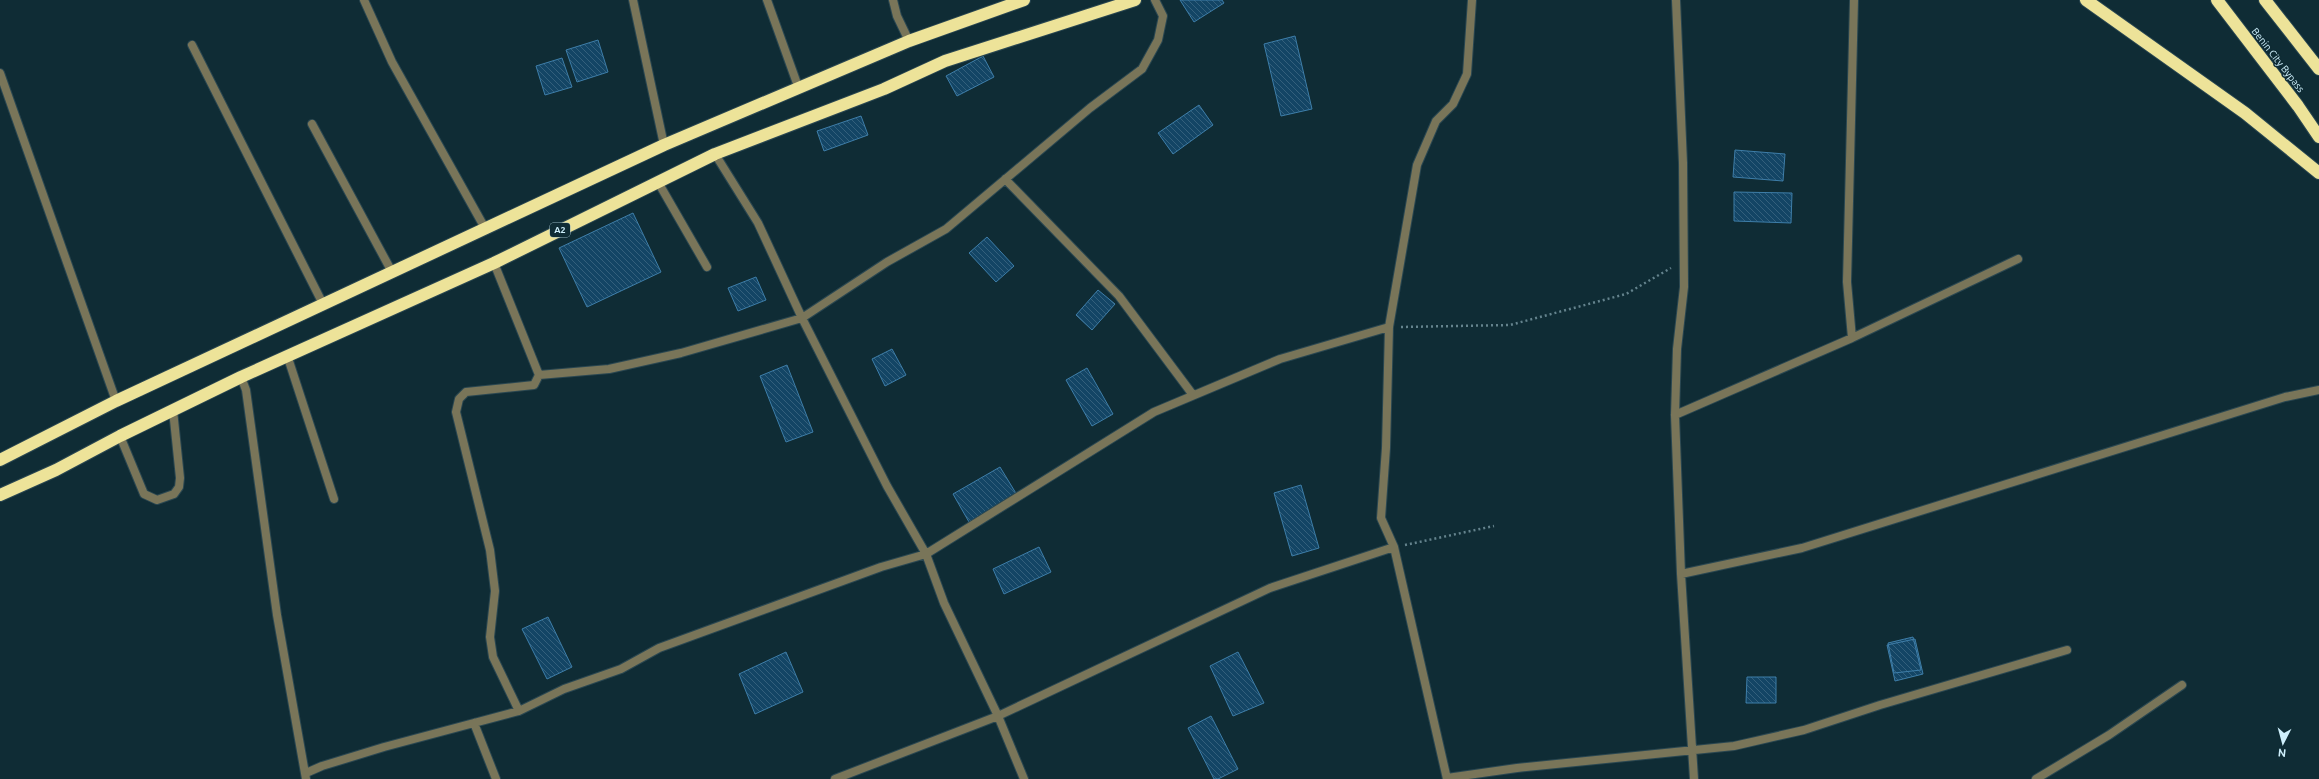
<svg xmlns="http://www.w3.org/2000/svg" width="2319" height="779" viewBox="0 0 2319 779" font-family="Ubuntu,sans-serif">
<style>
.building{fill:url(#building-back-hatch);stroke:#3e7ea9}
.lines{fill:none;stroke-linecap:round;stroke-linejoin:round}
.lane-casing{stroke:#2a4751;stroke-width:10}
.street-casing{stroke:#2a4751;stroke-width:10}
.highway-casing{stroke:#2a4751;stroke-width:14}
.path{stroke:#64838d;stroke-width:2.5;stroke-dasharray:2 3;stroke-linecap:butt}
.lane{stroke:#797559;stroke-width:8}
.street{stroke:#797559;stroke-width:8}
.highway{stroke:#ede399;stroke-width:12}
.labels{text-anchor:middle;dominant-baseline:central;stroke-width:3;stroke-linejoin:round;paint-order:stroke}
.shield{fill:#0f2c35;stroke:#95b4c0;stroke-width:1}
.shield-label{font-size:9px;font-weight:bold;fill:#ceeffb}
.street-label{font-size:10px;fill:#ceeffb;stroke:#0f2c35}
</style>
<defs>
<pattern id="building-back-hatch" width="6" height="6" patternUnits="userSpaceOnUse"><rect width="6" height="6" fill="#134565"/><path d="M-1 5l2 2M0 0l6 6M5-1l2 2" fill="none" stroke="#34607c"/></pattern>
</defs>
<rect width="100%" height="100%" fill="#0f2c35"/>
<!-- building -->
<path class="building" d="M 1180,0 L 1222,0 L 1224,3 L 1194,22 Z
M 1295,36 L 1312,109 L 1281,116 L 1264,44 Z
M 598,40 L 608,72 L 577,82 L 566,50 Z
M 983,56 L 994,77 L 957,96 L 946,76 Z
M 562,58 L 572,87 L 545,95 L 536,66 Z
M 1199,105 L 1213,125 L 1173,154 L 1158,133 Z
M 861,116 L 868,135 L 824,151 L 817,131 Z
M 1735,150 L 1785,154 L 1783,181 L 1733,177 Z
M 1734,192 L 1792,193 L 1791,223 L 1734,221 Z
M 633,213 L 661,272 L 587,307 L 559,248 Z
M 987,237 L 1014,266 L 996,282 L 969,253 Z
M 756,277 L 766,300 L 738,311 L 728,288 Z
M 1098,290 L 1115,304 L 1092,330 L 1076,315 Z
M 892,349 L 906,375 L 885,386 L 872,359 Z
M 787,365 L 813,432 L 786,442 L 760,376 Z
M 1087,368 L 1113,414 L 1092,426 L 1066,380 Z
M 1000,467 L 1017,495 L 969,522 L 953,494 Z
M 1301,485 L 1319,548 L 1292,556 L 1274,493 Z
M 1039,547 L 1051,572 L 1004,594 L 993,569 Z
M 548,617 L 572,667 L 547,679 L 522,629 Z
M 1913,637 L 1921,670 L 1894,673 L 1888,643 Z
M 1915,639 L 1923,674 L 1895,681 L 1887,645 Z
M 786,652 L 803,692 L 755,714 L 739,674 Z
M 1238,652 L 1264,703 L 1233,716 L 1210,666 Z
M 1747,677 L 1776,677 L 1776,703 L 1746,703 Z
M 1211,716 L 1238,769 L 1218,779 L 1214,779 L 1188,728 Z"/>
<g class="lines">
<defs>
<path id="lane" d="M 633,0 L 664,145
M 767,0 L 799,89
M 192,45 L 323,304
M 312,124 L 392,272
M 658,182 L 707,267
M 288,358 L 334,499
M 120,436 L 144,494 L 157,500 L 174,494 L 179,487 L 180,478 L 173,410"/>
<path id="street" d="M 364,0 L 392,62 L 486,230
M 893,0 L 897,16 L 909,41
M 1676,0 L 1683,163 L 1684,287 L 1677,349 L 1675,415 L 1681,574 L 1694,779
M 0,73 L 116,401
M 715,154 L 758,223 L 802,318 L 887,486 L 926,554 L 944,603 L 998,716 L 1024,779
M 1005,179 L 1119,296 L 1193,395
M 494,263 L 539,375 L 534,385 L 466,392 L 459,399 L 456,412 L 490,550 L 495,591 L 490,637 L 493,657 L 519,711
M 1852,338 L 1847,282 L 1854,0
M 539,375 L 609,369 L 681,353 L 802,318 L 887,262 L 946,229 L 1090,108 L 1142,69 L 1158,40 L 1163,16 L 1155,0
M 241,377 L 246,390 L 277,615 L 306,779
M 1675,415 L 1852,338 L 2018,259
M 1681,574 L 1802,548 L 2285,397 L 2319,390
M 474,723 L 496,779
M 306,773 L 322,766 L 384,747 L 519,711 L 564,689 L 621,669 L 659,648 L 881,567 L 926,554 L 1154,412 L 1280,359 L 1389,327
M 1447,778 L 1517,768 L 1734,746 L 1804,730 L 1880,705 L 2067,650
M 835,779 L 998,716 L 1270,588 L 1394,547
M 1447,779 L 1394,547 L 1381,518 L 1386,448 L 1389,327 L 1417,165 L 1436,121 L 1453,104 L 1467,74 L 1472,0
M 2036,779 L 2109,735 L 2182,685"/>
<path id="highway" d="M 2086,0 L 2245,113 L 2319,173
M 2217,0 L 2298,106 L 2319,137
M 2265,0 L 2319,69
M 0,460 L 116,401 L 664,145 L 909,41 L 1024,0
M 0,495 L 56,470 L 120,436 L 241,377 L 494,263 L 715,154 L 884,89 L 945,61 L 1135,0"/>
</defs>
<!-- lane casing -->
<use href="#lane" class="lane-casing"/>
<!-- street casing -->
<use href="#street" class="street-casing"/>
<!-- highway casing -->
<use href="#highway" class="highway-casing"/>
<!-- path -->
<path class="path" d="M 1401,327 L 1510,325 L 1626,294 L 1671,268
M 1405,545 L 1494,526"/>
<!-- lane -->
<use href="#lane" class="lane"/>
<!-- street -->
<use href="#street" class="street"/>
<!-- highway -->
<use href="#highway" class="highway"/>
</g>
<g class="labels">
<!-- shield labels -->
<rect class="shield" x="550" y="223" width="20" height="14" rx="3"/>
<g class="shield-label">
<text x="560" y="230">A2</text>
</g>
<!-- street labels -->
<g class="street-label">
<text transform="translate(2278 60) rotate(52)">Benin City Bypass</text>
</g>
</g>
<!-- north arrow -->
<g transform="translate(2283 743) rotate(186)" stroke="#0f2c35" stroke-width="3" paint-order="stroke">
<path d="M0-3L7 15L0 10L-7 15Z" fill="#ceeffb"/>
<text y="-6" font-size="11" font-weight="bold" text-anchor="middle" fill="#ceeffb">N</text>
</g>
</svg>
